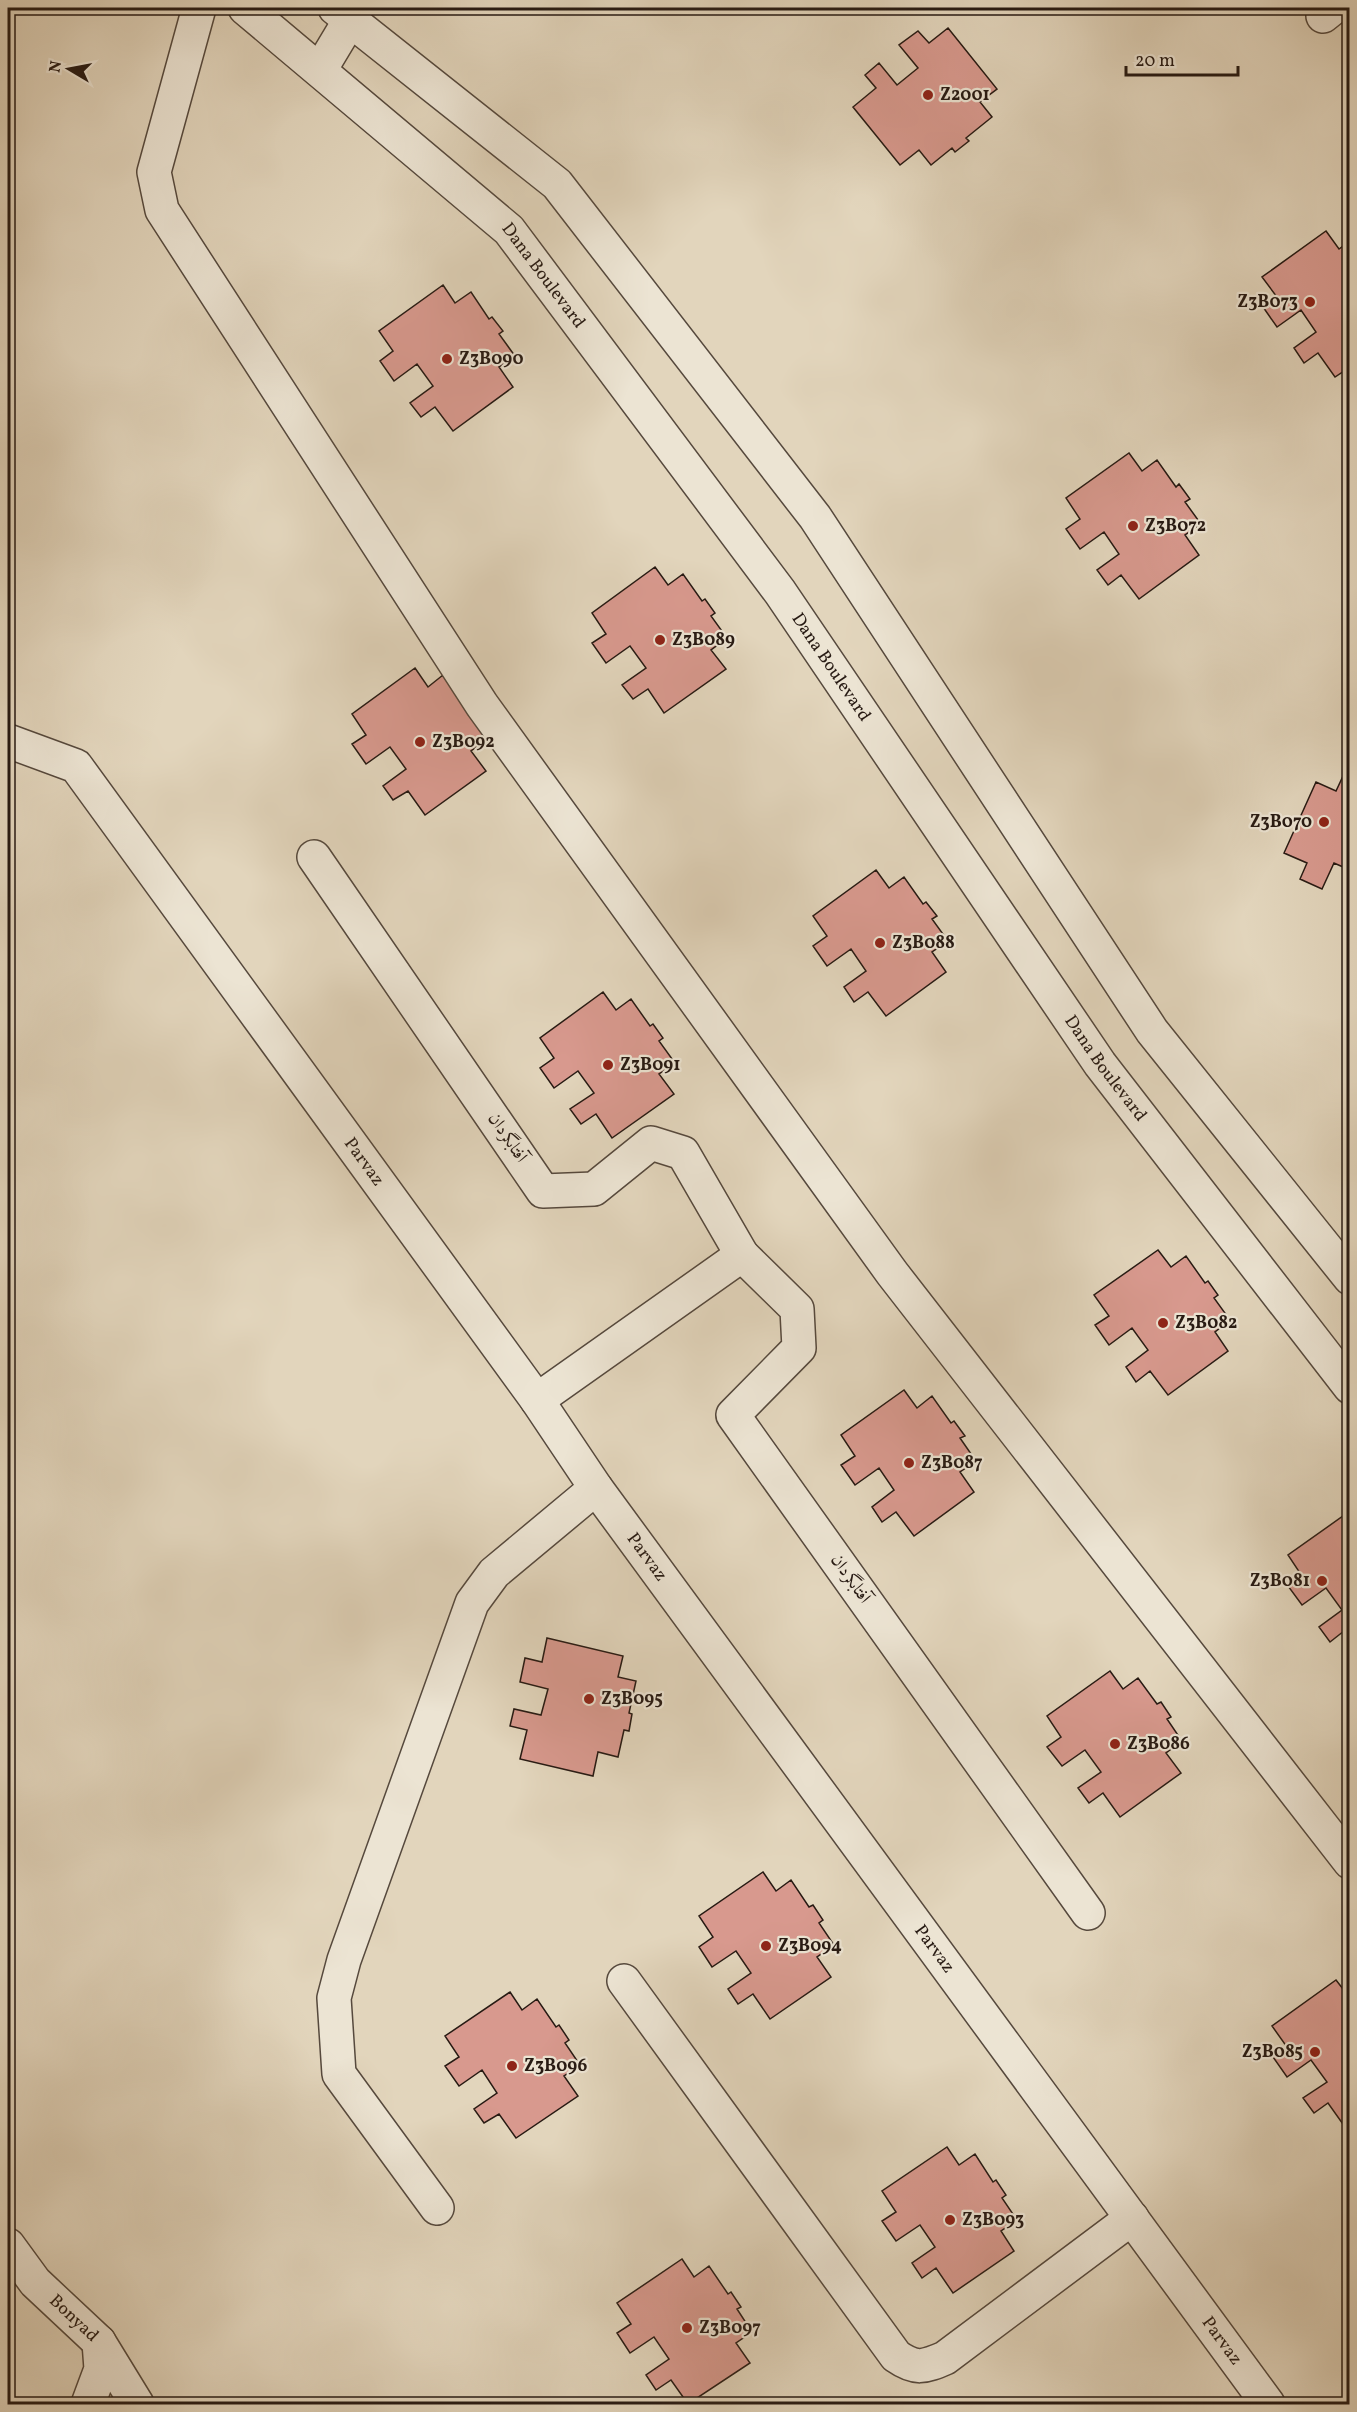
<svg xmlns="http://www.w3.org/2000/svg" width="1357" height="2412" viewBox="0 0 1357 2412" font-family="Vollkorn,Amiri,serif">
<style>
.building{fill:#d8998e;stroke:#271a13;stroke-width:1.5}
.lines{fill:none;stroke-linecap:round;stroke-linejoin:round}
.minor-casing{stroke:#56493d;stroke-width:36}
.minor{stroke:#ece4d3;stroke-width:33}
.poi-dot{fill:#8f2418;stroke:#ece4d3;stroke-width:2}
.labels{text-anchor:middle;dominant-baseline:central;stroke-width:4.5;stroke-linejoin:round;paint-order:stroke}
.poi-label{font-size:18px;font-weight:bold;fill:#271a13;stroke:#ece4d3;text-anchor:start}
.street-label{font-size:18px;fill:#271a13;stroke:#ece4d3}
</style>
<rect width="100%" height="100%" fill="#e2d5bc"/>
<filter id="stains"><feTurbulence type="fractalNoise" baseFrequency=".00333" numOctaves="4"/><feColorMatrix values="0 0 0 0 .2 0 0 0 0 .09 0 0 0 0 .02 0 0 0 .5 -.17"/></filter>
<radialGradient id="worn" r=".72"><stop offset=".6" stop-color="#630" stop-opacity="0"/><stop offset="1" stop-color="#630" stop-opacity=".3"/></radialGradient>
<!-- building -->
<path class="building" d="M 948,28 L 997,89 L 980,102 L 992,117 L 966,138 L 969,141 L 955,152 L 952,148 L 931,165 L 919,150 L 900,165 L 853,107 L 876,88 L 865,75 L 879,63 L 897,85 L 918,68 L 899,45 L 918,31 L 929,43 Z
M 1326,231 L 1339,249 L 1350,241 L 1350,367 L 1335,377 L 1318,353 L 1304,363 L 1294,348 L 1316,332 L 1301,310 L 1277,327 L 1263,307 L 1277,297 L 1262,277 Z
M 443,285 L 455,303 L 471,292 L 489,319 L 492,317 L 503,331 L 499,334 L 515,356 L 499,367 L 513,387 L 453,431 L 435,407 L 421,417 L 410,403 L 433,386 L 417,364 L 394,381 L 380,361 L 393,351 L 379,331 Z
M 1129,453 L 1142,471 L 1157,460 L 1176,487 L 1179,484 L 1190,499 L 1185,502 L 1201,524 L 1185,535 L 1199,555 L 1139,599 L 1121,575 L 1108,585 L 1097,570 L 1119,554 L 1104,532 L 1080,549 L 1066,529 L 1080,519 L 1066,498 Z
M 655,567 L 668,585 L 683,574 L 702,601 L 705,599 L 715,613 L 711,616 L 727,638 L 711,650 L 726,669 L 664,713 L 648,689 L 633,699 L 622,685 L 646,668 L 630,646 L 606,663 L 592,643 L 606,634 L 592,613 Z
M 415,668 L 428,687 L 443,675 L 487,739 L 471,751 L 486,771 L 425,815 L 408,791 L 393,800 L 383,786 L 406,769 L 390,747 L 366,764 L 352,744 L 366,735 L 352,714 Z
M 1344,774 L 1350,776 L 1350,870 L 1334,863 L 1322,889 L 1300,879 L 1307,863 L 1284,853 L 1316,782 L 1336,791 Z
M 876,870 L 889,888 L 904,877 L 923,904 L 926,902 L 937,916 L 932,919 L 948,941 L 932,952 L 946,972 L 886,1016 L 868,992 L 854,1002 L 844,987 L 866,971 L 851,949 L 827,966 L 813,946 L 827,936 L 813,916 Z
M 603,992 L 616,1010 L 631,999 L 650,1026 L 653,1024 L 663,1038 L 659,1041 L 675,1063 L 659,1074 L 674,1094 L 612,1138 L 596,1114 L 581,1124 L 570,1109 L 594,1093 L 578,1071 L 554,1088 L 540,1068 L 554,1058 L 540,1038 Z
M 1158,1250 L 1171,1267 L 1186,1256 L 1205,1283 L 1208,1281 L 1218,1295 L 1214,1298 L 1230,1320 L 1215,1332 L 1228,1351 L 1168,1395 L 1150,1371 L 1136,1382 L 1126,1367 L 1148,1350 L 1132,1328 L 1109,1345 L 1095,1325 L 1109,1316 L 1094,1295 Z
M 904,1390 L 917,1408 L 932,1396 L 951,1423 L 954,1421 L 965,1436 L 960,1438 L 976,1461 L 960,1472 L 974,1492 L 914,1536 L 896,1512 L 882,1522 L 872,1507 L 894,1490 L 879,1468 L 855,1485 L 841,1465 L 855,1456 L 841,1435 Z
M 1350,1511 L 1350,1639 L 1344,1631 L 1330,1642 L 1319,1627 L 1342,1610 L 1326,1588 L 1302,1605 L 1288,1586 L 1302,1576 L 1288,1555 Z
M 547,1638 L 623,1656 L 618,1677 L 636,1681 L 629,1713 L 632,1714 L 629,1731 L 624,1730 L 618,1757 L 598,1752 L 593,1776 L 520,1759 L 527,1730 L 510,1726 L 514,1709 L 541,1715 L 548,1689 L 520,1682 L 525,1658 L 542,1662 Z
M 1110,1671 L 1123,1689 L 1138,1678 L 1157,1704 L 1161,1702 L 1171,1717 L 1167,1719 L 1182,1741 L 1166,1753 L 1181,1773 L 1120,1817 L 1103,1793 L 1089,1803 L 1078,1788 L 1101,1772 L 1085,1750 L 1062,1766 L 1047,1747 L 1061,1737 L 1047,1716 Z
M 763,1872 L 776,1891 L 791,1880 L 809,1907 L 813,1905 L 823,1920 L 819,1923 L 834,1945 L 817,1957 L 831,1977 L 770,2019 L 753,1994 L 738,2004 L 728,1989 L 751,1973 L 736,1951 L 712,1967 L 699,1947 L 713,1937 L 699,1916 Z
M 1336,1980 L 1350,1998 L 1350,2124 L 1345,2127 L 1328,2103 L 1314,2113 L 1303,2098 L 1327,2082 L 1311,2060 L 1287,2077 L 1273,2057 L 1287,2047 L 1272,2026 Z
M 510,1992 L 522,2010 L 537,1999 L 556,2027 L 559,2025 L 569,2040 L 565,2043 L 580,2065 L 564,2076 L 578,2096 L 516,2138 L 499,2114 L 484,2123 L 474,2109 L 497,2093 L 482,2070 L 459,2086 L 445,2066 L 459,2057 L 445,2036 Z
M 947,2147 L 959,2165 L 975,2154 L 993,2182 L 996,2180 L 1006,2195 L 1002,2198 L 1017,2220 L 1001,2231 L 1014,2251 L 953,2293 L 936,2268 L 922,2278 L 912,2263 L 935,2247 L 920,2225 L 896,2241 L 882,2221 L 896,2212 L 882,2191 Z
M 682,2259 L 694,2277 L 709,2266 L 728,2294 L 731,2292 L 741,2307 L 737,2309 L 752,2332 L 736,2343 L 750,2363 L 688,2404 L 671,2380 L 656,2390 L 646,2375 L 669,2359 L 654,2337 L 630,2353 L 617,2333 L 631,2324 L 617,2303 Z"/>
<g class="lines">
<defs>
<g id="minor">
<path d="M 199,8 L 154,172 L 162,210 L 482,705 L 892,1273 L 1350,1862"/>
<path id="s1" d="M 245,8 L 509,230 L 780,592 L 1100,1064 L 1350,1387"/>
<path d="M 335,8 L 557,184 L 815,517 L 1152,1031 L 1350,1278"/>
<path d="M 1323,16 L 1333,8"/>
<path d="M 320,70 L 350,20 L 354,8"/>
<path id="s2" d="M 8,741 L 76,766 L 537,1400 L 596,1488 L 1268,2404"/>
<path d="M 314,857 L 543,1191 L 594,1189 L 651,1143 L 683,1153 L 742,1255 L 537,1400"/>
<path d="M 742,1255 L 797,1309 L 799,1348 L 733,1415 L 1088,1913"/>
<path d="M 624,1981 L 896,2356 C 916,2370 924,2367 945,2358 L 1132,2218"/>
<path d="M 437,2208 L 339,2074 L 334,1998 L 344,1960 L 472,1603 L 494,1573 L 596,1488"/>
<path id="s3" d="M 8,2245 L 35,2282 L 99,2342 L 137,2404"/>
<path d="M 88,2404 L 101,2369 L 99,2342"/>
</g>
</defs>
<!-- minor casing -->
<use href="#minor" class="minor-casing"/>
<!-- minor -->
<use href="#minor" class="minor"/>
</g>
<!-- markers -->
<g class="poi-dot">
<circle cx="928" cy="95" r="6"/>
<circle cx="1310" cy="302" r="6"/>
<circle cx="447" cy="359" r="6"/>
<circle cx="1133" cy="526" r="6"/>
<circle cx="660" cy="640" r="6"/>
<circle cx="420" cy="742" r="6"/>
<circle cx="1324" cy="822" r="6"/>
<circle cx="880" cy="943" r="6"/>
<circle cx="608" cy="1065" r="6"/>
<circle cx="1163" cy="1323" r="6"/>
<circle cx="909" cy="1463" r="6"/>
<circle cx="1322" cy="1581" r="6"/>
<circle cx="589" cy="1699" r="6"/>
<circle cx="1115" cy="1744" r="6"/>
<circle cx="766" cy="1946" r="6"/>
<circle cx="1315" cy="2052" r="6"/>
<circle cx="512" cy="2066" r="6"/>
<circle cx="950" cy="2220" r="6"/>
<circle cx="687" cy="2328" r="6"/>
</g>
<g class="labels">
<!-- poi labels -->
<g class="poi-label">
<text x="940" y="95">Z2001</text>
<text x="1298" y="302" text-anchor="end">Z3B073</text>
<text x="459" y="359">Z3B090</text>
<text x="1145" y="526">Z3B072</text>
<text x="672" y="640">Z3B089</text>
<text x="432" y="742">Z3B092</text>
<text x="1312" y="822" text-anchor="end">Z3B070</text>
<text x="892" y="943">Z3B088</text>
<text x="620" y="1065">Z3B091</text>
<text x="1175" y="1323">Z3B082</text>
<text x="921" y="1463">Z3B087</text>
<text x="1310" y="1581" text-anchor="end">Z3B081</text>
<text x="601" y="1699">Z3B095</text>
<text x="1127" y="1744">Z3B086</text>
<text x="778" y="1946">Z3B094</text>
<text x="1303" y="2052" text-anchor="end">Z3B085</text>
<text x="524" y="2066">Z3B096</text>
<text x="962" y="2220">Z3B093</text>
<text x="699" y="2328">Z3B097</text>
</g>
<!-- street labels -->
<g class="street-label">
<text stroke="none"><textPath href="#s1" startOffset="402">Dana Boulevard</textPath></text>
<text stroke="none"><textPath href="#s1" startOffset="888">Dana Boulevard</textPath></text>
<text stroke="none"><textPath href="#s1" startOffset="1374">Dana Boulevard</textPath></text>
<text transform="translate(507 1138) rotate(56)">آفتابگردان</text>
<text stroke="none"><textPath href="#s2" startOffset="562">Parvaz</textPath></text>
<text stroke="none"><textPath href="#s2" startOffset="1048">Parvaz</textPath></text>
<text transform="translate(850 1579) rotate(55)">آفتابگردان</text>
<text stroke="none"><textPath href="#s2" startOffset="1534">Parvaz</textPath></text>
<text stroke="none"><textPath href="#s3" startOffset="99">Bonyad</textPath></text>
<text stroke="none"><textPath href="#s2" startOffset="2020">Parvaz</textPath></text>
</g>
</g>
<!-- margin -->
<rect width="1357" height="2412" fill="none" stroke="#e2d5bc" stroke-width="30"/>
<rect x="9" y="9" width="1339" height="2394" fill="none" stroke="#271a13" stroke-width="3"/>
<rect x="15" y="15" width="1327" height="2382" fill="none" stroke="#271a13" stroke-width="1.5"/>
<!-- north arrow -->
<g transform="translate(69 69) rotate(280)" stroke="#ece4d3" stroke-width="4.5" paint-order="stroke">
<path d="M0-4.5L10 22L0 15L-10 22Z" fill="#271a13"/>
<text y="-9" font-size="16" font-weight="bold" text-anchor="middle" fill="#271a13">N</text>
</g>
<!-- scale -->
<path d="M1126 66v9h112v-9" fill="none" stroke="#271a13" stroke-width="3"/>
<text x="1135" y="66" font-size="18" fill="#271a13" stroke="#ece4d3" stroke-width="4.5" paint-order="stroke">20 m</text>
<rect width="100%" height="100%" filter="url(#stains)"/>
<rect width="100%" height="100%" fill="url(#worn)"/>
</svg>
